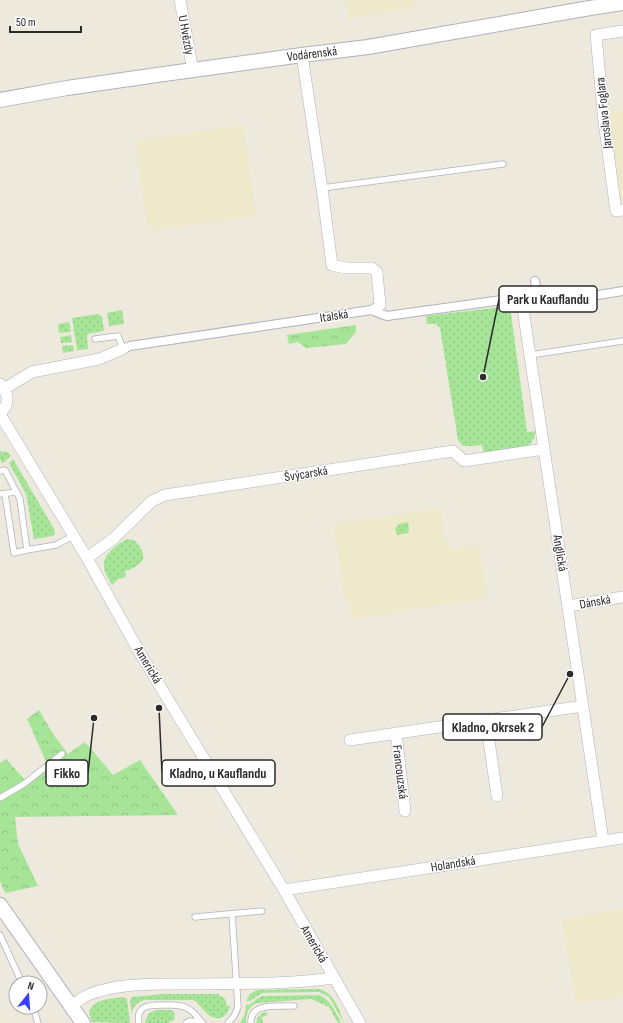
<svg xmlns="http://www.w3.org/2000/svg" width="623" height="1023" viewBox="0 0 623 1023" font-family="'Sofia Sans Condensed',sans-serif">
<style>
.education{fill:#efe9cc}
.green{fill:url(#green-dots)}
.forest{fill:url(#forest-crowns)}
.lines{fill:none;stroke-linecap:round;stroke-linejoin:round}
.service-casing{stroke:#b1b1bf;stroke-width:7}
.pedestrian-casing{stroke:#b1b1bf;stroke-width:10}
.minor-casing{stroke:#b1b1bf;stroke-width:12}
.tertiary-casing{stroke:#b1b1bf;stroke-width:16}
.service{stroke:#fff;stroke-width:5.5}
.pedestrian{stroke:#fff;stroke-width:8}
.minor{stroke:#fff;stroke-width:11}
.tertiary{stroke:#fff;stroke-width:14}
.labels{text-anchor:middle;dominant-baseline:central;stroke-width:3;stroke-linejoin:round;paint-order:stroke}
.street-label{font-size:13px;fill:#2b2b2b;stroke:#fff}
.leader{fill:none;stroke:#2b2b2b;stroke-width:1.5}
.callout-dot{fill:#2b2b2b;stroke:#fff;stroke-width:1.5}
.callout{fill:#fff;stroke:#2b2b2b;stroke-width:1.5}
.callout-label{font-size:14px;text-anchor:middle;font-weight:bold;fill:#2b2b2b}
</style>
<defs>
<pattern id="green-dots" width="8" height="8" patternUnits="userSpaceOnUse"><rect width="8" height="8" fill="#a6e598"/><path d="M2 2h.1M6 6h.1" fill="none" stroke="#8fc583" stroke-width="1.8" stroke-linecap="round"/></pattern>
<pattern id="forest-crowns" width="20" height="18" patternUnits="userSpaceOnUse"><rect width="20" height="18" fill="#a6e598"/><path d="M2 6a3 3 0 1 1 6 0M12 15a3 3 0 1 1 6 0" fill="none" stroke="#8fc583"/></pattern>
</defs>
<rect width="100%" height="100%" fill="#ede9dd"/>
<!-- education -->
<path class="education" d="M 346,0 L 414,0 L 416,8 L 348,19 Z
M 623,110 L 623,199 L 620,200 L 617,193 L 605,113 Z
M 243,125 L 256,216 L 148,231 L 135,141 Z
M 441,508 L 444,540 L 448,540 L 450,549 L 479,545 L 487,598 L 351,619 L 349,602 L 345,602 L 334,524 Z
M 623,909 L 623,996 L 576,1003 L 562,918 Z"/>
<!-- green -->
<path class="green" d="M 510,306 L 527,432 L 536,431 C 535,435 534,439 531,443 C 525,451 494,452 484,454 L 482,445 L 472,446 L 463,446 L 458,440 L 440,328 L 436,324 L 427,324 L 426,316 Z
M 122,310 L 124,324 L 109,326 L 107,313 Z
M 98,314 L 102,317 L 104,331 L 87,334 L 88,349 L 77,350 L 72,318 Z
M 69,322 L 71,332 L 59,333 L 58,324 Z
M 71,335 L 72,342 L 61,343 L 60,337 Z
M 73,345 L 74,351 L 63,353 L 62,346 Z
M 0,451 L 8,452 L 11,456 L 3,463 L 2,463 L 0,459 Z
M 13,459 L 54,529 L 55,532 L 53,536 L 34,539 L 26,494 L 9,463 Z
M 408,522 L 409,530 L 408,533 L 397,535 L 395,529 L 399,524 Z
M 127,539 L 134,540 C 150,556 144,565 125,571 L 126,577 L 118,579 L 112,585 C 109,580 105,573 104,568 C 102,555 117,544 127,539 Z
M 320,989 C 335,994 339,1010 344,1023 L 329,997 L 319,992 L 262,993 L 250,1001 L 246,1001 L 250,994 L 257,990 Z
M 163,994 L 218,994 L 225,999 L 227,1006 L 230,1006 C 229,1010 227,1014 223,1017 C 208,1023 203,1005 193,1000 L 144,1000 C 135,1003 131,1009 132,1018 L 130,1000 L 132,997 Z
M 318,995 C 330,998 336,1013 341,1023 L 338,1023 L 329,1007 L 311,999 L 257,1003 C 248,1007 246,1014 246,1023 L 240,1023 L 245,1014 L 246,1005 L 249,1005 L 261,996 Z
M 123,997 L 127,999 L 130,1023 L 92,1022 L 89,1013 C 93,998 111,999 123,997 Z
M 156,1010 L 171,1010 L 174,1012 L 175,1020 L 169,1022 L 169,1023 L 145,1023 L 148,1014 Z
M 264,1012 L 266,1012 L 268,1015 L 262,1017 L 263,1023 L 256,1023 L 258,1017 Z"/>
<!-- forest -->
<path class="forest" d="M 356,325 L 356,332 L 346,344 L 306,348 L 298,342 L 289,344 L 287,335 Z
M 39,710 L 53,734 L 68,754 L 85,742 L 113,775 L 140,760 L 178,815 L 15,817 L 18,844 L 38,886 L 5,893 L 0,881 L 0,763 L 6,759 L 26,781 L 48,766 L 27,719 Z"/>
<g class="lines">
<defs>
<path id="service" d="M 322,188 L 503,164
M 95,339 L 118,336 L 123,349
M 530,355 L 623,341
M 0,471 L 5,470 L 20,499 L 27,550 L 56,545 L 73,536
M 0,494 L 17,492
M 5,494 L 14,553 L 27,550
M 0,798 L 24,784 L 62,754
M 195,917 L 262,911
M 0,935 L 22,983
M 33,1007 L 38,1023
M 139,1023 C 135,1004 152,1005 165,1005 C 172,1005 180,1004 187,1008 C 194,1011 197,1018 203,1023
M 186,1023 L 190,1021 L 202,1022
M 228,1023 L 234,1016 L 238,1007 L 232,914
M 251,1023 C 250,1001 280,1007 294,1006"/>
<path id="pedestrian" d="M 538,295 L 550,300 L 568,300 L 623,291
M 371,310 L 387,316 L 538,295 L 535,281
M 123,349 L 130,346 L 371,310 L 380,305"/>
<path id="minor" d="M 180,0 L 193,71
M 623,31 L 596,35 L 604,122 L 616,211 L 623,210
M 302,55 L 322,188 L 332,265 L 346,268 L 372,268 L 377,272 L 380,305
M 521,296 L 603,840
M 0,384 C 9,393 10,405 0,413
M 4,389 L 32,372 L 99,359 L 123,349
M 0,414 L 87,558 L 141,655 L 284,890 L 360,1023
M 87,558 L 113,539 L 152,501 L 165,495 L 453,451 L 464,461 L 544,449
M 568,606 L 623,597
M 486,720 L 497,796
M 396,733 L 405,811
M 350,740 L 583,706
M 284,890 L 623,838
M 70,1007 C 76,1003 82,997 88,995 C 116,983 154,984 184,984 C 234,983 284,985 333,978"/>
<path id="tertiary" d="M 0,100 L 67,88 L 164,74 L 302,55 L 368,47 L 590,8 L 623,3
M 0,905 L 83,1023"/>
</defs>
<!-- service casing -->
<use href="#service" class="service-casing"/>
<!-- pedestrian casing -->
<use href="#pedestrian" class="pedestrian-casing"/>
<!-- minor casing -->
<use href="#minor" class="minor-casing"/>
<!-- tertiary casing -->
<use href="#tertiary" class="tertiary-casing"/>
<!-- service -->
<use href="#service" class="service"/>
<!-- pedestrian -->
<use href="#pedestrian" class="pedestrian"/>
<!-- minor -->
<use href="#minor" class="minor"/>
<!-- tertiary -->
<use href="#tertiary" class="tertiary"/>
</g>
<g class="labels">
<!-- street labels -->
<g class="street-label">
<text transform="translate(186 35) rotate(80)">U Hvězdy</text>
<text transform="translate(312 54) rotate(-7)">Vodárenská</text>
<text transform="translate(604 113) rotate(-96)">Jaroslava Foglara</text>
<text transform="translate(334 316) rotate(-9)">Italská</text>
<text transform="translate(306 474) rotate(-9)">Švýcarská</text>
<text transform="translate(560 553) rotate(81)">Anglická</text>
<text transform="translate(595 602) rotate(-10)">Dánská</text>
<text transform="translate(148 665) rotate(59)">Americká</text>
<text transform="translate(400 772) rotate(83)">Francouzská</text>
<text transform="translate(453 864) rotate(-9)">Holandská</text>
<text transform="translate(314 944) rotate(60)">Americká</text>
</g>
</g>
<!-- callouts -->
<path class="leader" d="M483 377L499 299M570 674L542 727M94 718L88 773M159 708L162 773"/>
<g class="callout-dot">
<circle cx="483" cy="377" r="4"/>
<circle cx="570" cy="674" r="4"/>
<circle cx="94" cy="718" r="4"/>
<circle cx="159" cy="708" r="4"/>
</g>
<g class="callout">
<rect x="499" y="286" width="98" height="26" rx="4"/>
<rect x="443" y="714" width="99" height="26" rx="4"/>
<rect x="46" y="760" width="42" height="26" rx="4"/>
<rect x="162" y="760" width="113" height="26" rx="4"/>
</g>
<g class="callout-label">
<text x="548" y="304">Park u Kauflandu</text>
<text x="493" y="732">Kladno, Okrsek 2</text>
<text x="67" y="778">Fikko</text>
<text x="218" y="778">Kladno, u Kauflandu</text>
</g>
<!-- north arrow -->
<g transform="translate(28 995) rotate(17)"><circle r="19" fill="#ffffff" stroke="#aaaaaa"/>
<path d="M0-3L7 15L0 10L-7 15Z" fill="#393ffe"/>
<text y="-6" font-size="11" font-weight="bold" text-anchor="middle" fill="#2b2b2b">N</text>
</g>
<!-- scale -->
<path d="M10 26v6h71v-6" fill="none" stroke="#2b2b2b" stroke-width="2"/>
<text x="16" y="26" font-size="12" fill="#2b2b2b" stroke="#ffffff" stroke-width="3" paint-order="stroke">50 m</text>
</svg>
